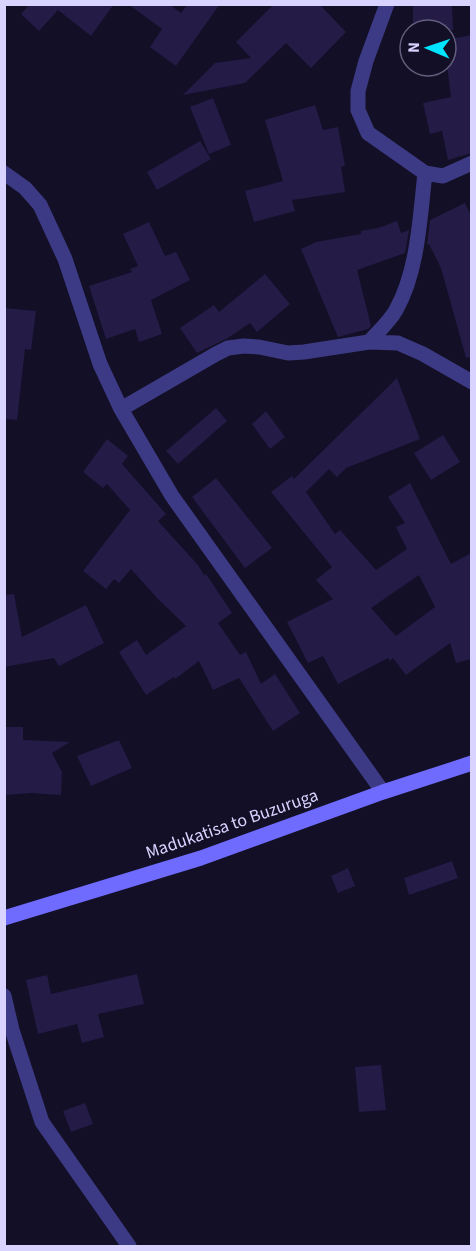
<svg xmlns="http://www.w3.org/2000/svg" width="476" height="1251" viewBox="0 0 476 1251" font-family="'Source Sans 3',sans-serif">
<style>
.building{fill:#241b47;fill-rule:evenodd}
.lines{fill:none;stroke-linecap:round;stroke-linejoin:round}
.street{stroke:#3d3a85;stroke-width:15}
.secondary{stroke:#6f6bff;stroke-width:15}
.labels{text-anchor:middle;dominant-baseline:central;stroke-width:4.5;stroke-linejoin:round;paint-order:stroke}
.street-label{font-size:18px;fill:#d9d4ff;stroke:#130f26}
</style>
<rect width="100%" height="100%" fill="#130f26"/>
<!-- building -->
<path class="building" d="M 30,4 L 114,4 L 91,36 L 58,10 L 39,31 L 21,14 Z
M 128,4 L 169,4 L 181,13 L 188,4 L 220,4 L 176,66 L 150,47 L 162,29 Z
M 274,4 L 319,4 L 346,32 L 311,68 L 286,43 L 245,83 L 183,95 L 215,63 L 251,58 L 236,42 Z
M 413,4 L 452,4 L 453,30 L 413,30 Z
M 471,35 L 471,153 L 448,160 L 442,131 L 430,134 L 423,103 L 451,97 L 446,58 L 446,40 Z
M 213,98 L 231,145 L 209,154 L 190,107 Z
M 315,105 L 323,130 L 338,127 L 345,166 L 341,167 L 345,192 L 292,200 L 295,211 L 254,222 L 245,191 L 283,181 L 265,120 Z
M 200,141 L 211,159 L 157,190 L 147,172 Z
M 465,203 L 471,216 L 471,357 L 466,358 L 441,268 L 429,244 L 427,245 L 430,220 Z
M 397,221 L 401,233 L 409,230 L 405,253 L 357,270 L 371,326 L 368,329 L 338,337 L 301,249 L 316,242 L 361,234 L 361,231 L 378,228 Z
M 149,222 L 165,256 L 176,252 L 190,280 L 151,300 L 162,334 L 139,342 L 135,329 L 106,339 L 89,286 L 132,272 L 130,269 L 138,266 L 123,234 Z
M 265,274 L 290,304 L 257,332 L 250,323 L 228,338 L 197,353 L 180,328 L 214,305 L 219,312 Z
M 4,308 L 36,311 L 31,350 L 25,349 L 17,420 L 4,419 Z
M 397,378 L 420,439 L 346,468 L 337,477 L 329,469 L 306,492 L 335,534 L 340,530 L 376,570 L 407,549 L 396,527 L 405,523 L 388,497 L 410,483 L 451,564 L 471,553 L 471,659 L 456,663 L 450,643 L 406,675 L 393,658 L 390,661 L 388,658 L 338,684 L 323,656 L 308,663 L 287,622 L 333,599 L 316,580 L 332,567 L 271,492 L 292,476 L 294,479 ZM 419,575 L 435,607 L 396,636 L 371,608 Z
M 216,408 L 227,421 L 178,464 L 166,451 Z
M 266,411 L 285,437 L 270,449 L 252,424 Z
M 443,435 L 460,462 L 431,480 L 414,453 Z
M 107,439 L 128,456 L 122,464 L 166,514 L 158,521 L 198,565 L 204,575 L 206,574 L 232,613 L 218,623 L 240,655 L 246,652 L 261,684 L 275,674 L 300,713 L 273,731 L 239,678 L 213,690 L 199,661 L 175,679 L 174,677 L 146,695 L 119,652 L 137,640 L 146,655 L 186,626 L 157,598 L 131,569 L 119,583 L 114,579 L 106,589 L 83,571 L 130,510 L 107,484 L 103,488 L 83,472 Z
M 216,478 L 272,548 L 245,568 L 192,497 Z
M 14,594 L 22,637 L 86,605 L 104,643 L 59,666 L 54,658 L 4,667 L 4,595 Z
M 4,727 L 23,727 L 23,740 L 70,742 L 52,753 L 62,772 L 61,795 L 31,793 L 4,795 Z
M 119,740 L 132,768 L 91,786 L 77,756 Z
M 452,861 L 458,878 L 409,895 L 404,878 Z
M 348,868 L 355,886 L 338,893 L 331,876 Z
M 137,974 L 144,1004 L 98,1014 L 104,1037 L 82,1043 L 77,1024 L 38,1034 L 26,980 L 47,975 L 51,994 Z
M 381,1065 L 386,1110 L 359,1112 L 355,1067 Z
M 85,1103 L 93,1124 L 71,1132 L 63,1111 Z"/>
<g class="lines">
<!-- street -->
<path class="street" d="M 387,4 L 366,61 L 358,91 L 358,110 L 368,133 L 425,173 L 443,176 L 472,163
M 4,173 L 25,188 L 40,205 L 65,259 L 100,364 L 121,409 L 172,496 L 383,792
M 369,342 C 378,332 390,321 396,310 C 418,271 420,217 425,173
M 121,409 L 216,354 L 228,348 L 244,346 L 259,347 L 288,353 L 304,352 L 369,342 L 398,343 L 423,354 L 472,382
M 4,996 L 12,1030 L 42,1122 L 129,1246"/>
<!-- secondary -->
<path class="secondary" d="M 4,918 L 201,858 L 383,792 L 472,763"/>
</g>
<g class="labels">
<!-- street labels -->
<g class="street-label">
<text transform="translate(232 824) rotate(-19)">Madukatisa to Buzuruga</text>
</g>
</g>
<!-- border -->
<rect width="476" height="1251" fill="none" stroke="#d9d4ff" stroke-width="12"/>
<!-- north arrow -->
<g transform="translate(428 48) rotate(272)"><circle r="28" fill="#130f26" stroke="#625e7d" stroke-width="1.5"/>
<path d="M0-4.5L10 22L0 15L-10 22Z" fill="#00e5ff"/>
<text y="-9" font-size="16" font-weight="bold" text-anchor="middle" fill="#d9d4ff">N</text>
</g>
</svg>
